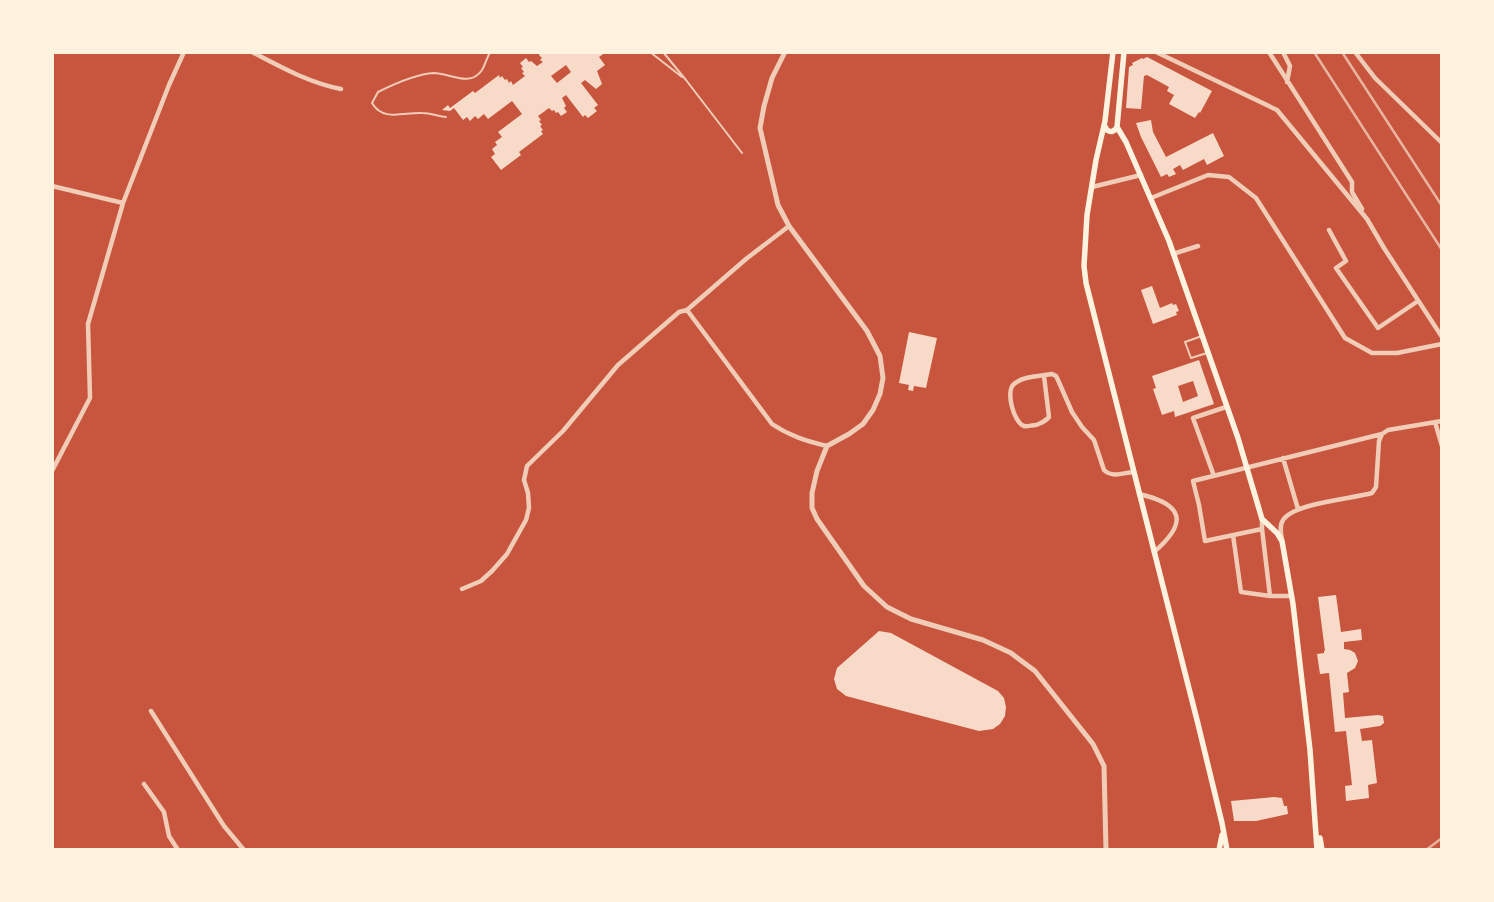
<svg xmlns="http://www.w3.org/2000/svg" width="1494" height="902" viewBox="0 0 1494 902" font-family="'Titillium Web',sans-serif">
<style>
.building{fill:#f7dbc8;fill-rule:evenodd}
.lines{fill:none;stroke-linecap:round;stroke-linejoin:round}
.service{stroke:#f1ccb7;stroke-width:2}
.minor{stroke:#f1ccb7;stroke-width:4.5}
.tertiary{stroke:#f1ccb7;stroke-width:5}
.secondary{stroke:#fff3e0;stroke-width:5.5}
.rail{stroke:#e9b49f;stroke-width:2.5}
</style>
<rect width="100%" height="100%" fill="#c8553d"/>
<!-- building -->
<path class="building" d="M 540,52 L 606,52 L 599,57 L 605,65 L 597,71 L 602,84 L 596,89 L 585,80 L 581,83 L 598,105 L 594,108 L 597,111 L 588,118 L 585,115 L 583,117 L 566,95 L 562,98 L 566,106 L 564,108 L 567,112 L 561,116 L 558,112 L 556,113 L 554,110 L 552,111 L 549,108 L 538,116 L 541,120 L 539,121 L 542,125 L 540,126 L 543,130 L 541,131 L 543,134 L 519,152 L 521,155 L 501,170 L 491,157 L 495,154 L 492,149 L 497,145 L 495,142 L 502,137 L 498,132 L 522,114 L 512,101 L 488,119 L 484,114 L 478,119 L 475,116 L 470,121 L 467,117 L 463,120 L 454,108 L 450,111 L 442,110 L 448,105 L 450,108 L 473,91 L 475,93 L 499,75 L 500,78 L 502,76 L 505,80 L 507,79 L 509,83 L 511,81 L 513,85 L 525,76 L 522,73 L 524,72 L 521,68 L 523,67 L 520,63 L 526,58 L 529,62 L 531,61 L 537,66 L 543,62 L 540,60 L 542,58 L 539,55 ZM 566,65 L 571,72 L 557,83 L 551,76 Z
M 1147,57 L 1212,91 L 1200,113 L 1199,112 L 1195,118 L 1169,104 L 1174,95 L 1167,91 L 1169,87 L 1147,75 L 1144,76 L 1141,109 L 1126,108 L 1129,67 L 1133,65 L 1132,63 L 1142,58 L 1143,59 Z
M 1151,120 L 1153,132 L 1166,157 L 1213,133 L 1224,156 L 1207,165 L 1204,159 L 1183,170 L 1180,165 L 1173,169 L 1176,174 L 1169,177 L 1167,174 L 1161,177 L 1141,137 L 1136,123 Z
M 1152,286 L 1160,308 L 1172,303 L 1173,305 L 1176,304 L 1179,311 L 1176,312 L 1177,315 L 1153,324 L 1141,290 Z
M 909,332 L 937,338 L 926,388 L 914,386 L 913,391 L 908,390 L 909,385 L 899,383 Z
M 1199,360 L 1214,404 L 1175,417 L 1174,411 L 1162,415 L 1153,389 L 1156,388 L 1152,376 ZM 1193,381 L 1198,396 L 1183,402 L 1178,386 Z
M 1336,595 L 1341,632 L 1361,629 L 1362,640 L 1344,642 L 1344,649 L 1350,650 L 1355,653 L 1358,661 L 1355,668 L 1347,673 L 1349,692 L 1343,693 L 1345,718 L 1378,715 L 1383,716 L 1384,723 L 1380,726 L 1360,729 L 1362,741 L 1372,740 L 1377,783 L 1368,785 L 1369,798 L 1346,801 L 1345,786 L 1352,785 L 1346,731 L 1335,732 L 1329,673 L 1320,674 L 1317,654 L 1324,653 L 1324,651 L 1325,651 L 1318,597 Z
M 879,631 L 891,633 L 998,691 L 1004,698 L 1006,707 L 1005,716 L 1000,724 L 993,729 L 979,731 L 846,696 L 841,692 L 837,689 L 834,679 L 837,668 Z
M 1274,797 L 1282,798 L 1284,806 L 1287,806 L 1288,814 L 1256,821 L 1234,821 L 1231,801 Z"/>
<g class="lines">
<!-- service -->
<path class="service" d="M 650,52 L 682,77
M 663,52 L 686,80 L 742,153
M 446,117 C 438,116 430,113 422,113 C 404,112 383,122 372,103 L 378,92 C 394,84 415,74 434,73 C 449,73 470,88 482,70 C 485,65 487,58 490,52
M 1202,336 L 1185,342 L 1191,358 L 1207,353"/>
<!-- minor -->
<path class="minor" d="M 252,52 C 281,67 309,83 341,89
M 1156,52 L 1277,110 L 1367,219 L 1384,248 L 1442,337
M 1269,52 L 1352,182 L 1352,192 L 1362,209
M 1283,52 L 1290,66 L 1287,82
M 1355,52 L 1375,78 L 1442,143
M 52,186 L 123,203
M 1092,187 L 1141,175
M 1151,198 L 1208,175 L 1229,177 L 1256,198 L 1345,338 L 1372,353 L 1397,353 L 1442,344
M 789,226 L 746,259 L 687,310 L 772,424 C 790,436 806,441 827,446
M 1329,230 L 1346,261 L 1336,268 L 1378,328 L 1418,301
M 1173,254 L 1198,246
M 1044,376 L 1049,417 C 1045,422 1041,423 1036,425 C 1032,425 1027,427 1024,426 C 1014,423 1005,391 1014,384 C 1023,376 1041,376 1052,374 L 1056,376 L 1058,380 L 1072,412 L 1082,427 L 1094,440 L 1104,470 C 1112,478 1123,473 1133,472
M 1435,422 L 1442,446
M 1283,458 L 1298,509
M 52,471 L 90,398 L 88,324 L 123,203 L 169,85 L 184,52
M 1214,476 L 1193,418 L 1226,407
M 1139,494 C 1183,504 1189,522 1154,552
M 1262,519 L 1262,529 L 1270,596 L 1292,596
M 1262,529 L 1205,541 L 1199,505 L 1193,481 L 1382,434
M 1233,535 L 1241,592 L 1270,596
M 1282,540 C 1281,533 1279,526 1283,520 C 1294,503 1351,499 1372,493 L 1376,487 L 1379,441 L 1382,434 L 1388,430 L 1442,421
M 462,589 L 481,581 L 492,571 L 507,554 L 526,520 L 529,508 L 528,493 L 524,480 L 527,466 L 563,431 L 618,365 L 679,312 L 687,310
M 151,711 L 224,826 L 244,850
M 144,784 L 164,812 L 169,836 L 178,850"/>
<!-- tertiary -->
<path class="tertiary" d="M 785,52 L 772,78 L 764,106 L 760,128 L 778,205 L 789,226 L 867,331 L 880,356 L 883,378 L 880,394 L 873,410 L 863,424 L 849,434 L 827,446 L 817,471 L 812,493 L 812,508 L 817,519 L 864,586 L 887,607 L 911,619 L 983,640 L 1011,653 L 1035,671 L 1093,744 L 1104,766 L 1106,850"/>
<!-- secondary -->
<path class="secondary" d="M 1113,52 L 1105,121 L 1096,160 L 1087,215 L 1084,266 L 1086,283 L 1198,724 L 1222,823 L 1227,850
M 1104,125 L 1107,130 C 1111,133 1115,131 1117,127
M 1117,127 L 1126,142 L 1169,241 L 1238,438 L 1262,519 L 1277,533 L 1282,541 L 1293,604 L 1310,750 L 1317,850
M 1117,127 L 1124,52
M 1320,838 L 1322,850
M 1219,850 L 1222,835"/>
<!-- rail -->
<path class="rail" d="M 1314,52 L 1442,250
M 1342,52 L 1442,206
M 1426,850 L 1442,838"/>
</g>
<!-- border -->
<rect width="1494" height="902" fill="none" stroke="#fff3e0" stroke-width="108"/>
</svg>
